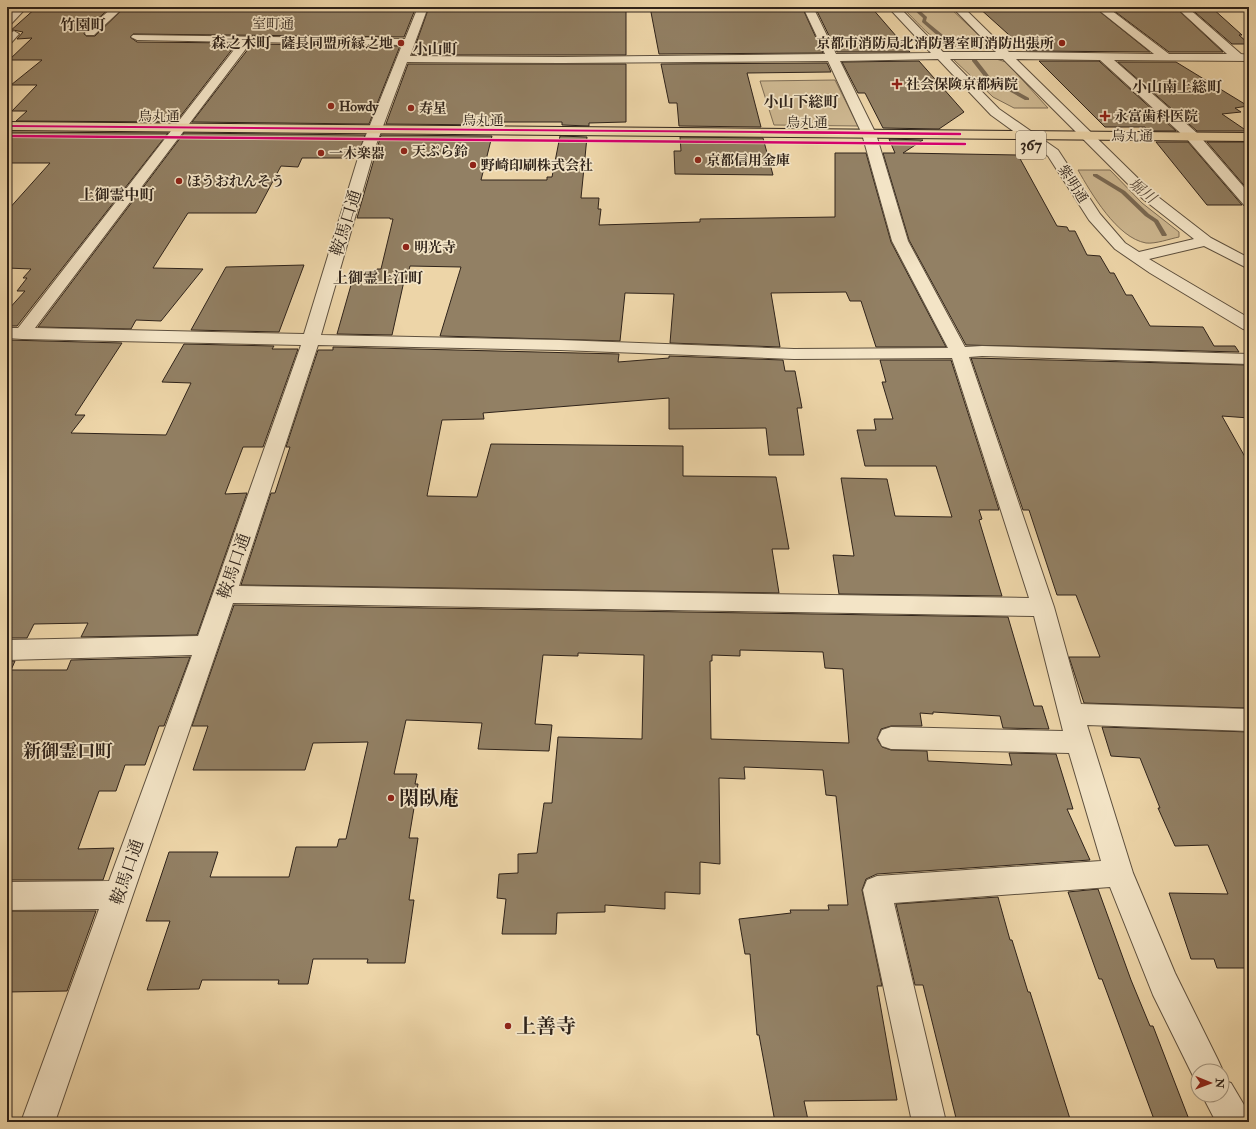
<svg xmlns="http://www.w3.org/2000/svg" width="1256" height="1129" viewBox="0 0 1256 1129" font-family="'IM FELL Double Pica','Noto Serif JP',serif">
<style>
.green{fill:#cdb790;stroke:#7e6d55}
.lines{fill:none;stroke-linecap:round;stroke-linejoin:round}
.stream{fill:#7a6952;fill-rule:evenodd}
.building{fill:#928064;stroke:#2f231a;fill-rule:evenodd}
.street-casing{stroke:#5e503e;stroke-width:2}
.highway-casing{stroke:#2f231a;stroke-width:2}
.street{fill:#f3e4c6;fill-rule:evenodd}
.highway{fill:#edd5a8;fill-rule:evenodd}
.cycleway-far1-casing{stroke:#f3e4c6;stroke-width:3.5}
.cycleway-casing{stroke:#f3e4c6;stroke-width:4}
.cycleway-far1{stroke:#d6006c;stroke-width:2}
.cycleway{stroke:#d6006c;stroke-width:2.5}
.poi-dot{fill:#8f2418;stroke:#f3e4c6;stroke-width:1.5}
.labels{text-anchor:middle;dominant-baseline:central;stroke-width:3.5;stroke-linejoin:round;paint-order:stroke}
.far-street-label{font-size:14px;fill:#2f231a;stroke:#f3e4c6}
.far-poi-label{font-size:14px;font-weight:bold;fill:#2f231a;stroke:#f3e4c6;text-anchor:start}
.far-neighbourhood-label{font-size:15px;font-weight:bold;fill:#2f231a;stroke:#f3e4c6}
.far-water-label{font-size:15px;font-style:italic;fill:#5b4c3b;stroke:#f3e4c6}
.shield{fill:#f3e4c6;stroke:#6a5d4e;stroke-width:1}
.shield-label{font-size:16px;font-weight:bold;fill:#2f231a}
.street-label{font-size:17px;fill:#2f231a;stroke:#f3e4c6}
.neighbourhood-label{font-size:18px;font-weight:bold;fill:#2f231a;stroke:#f3e4c6}
.near-poi-label{font-size:20px;font-weight:bold;fill:#2f231a;stroke:#f3e4c6;text-anchor:start}
</style>
<rect width="100%" height="100%" fill="#edd5a8"/>
<filter id="stains"><feTurbulence type="fractalNoise" baseFrequency=".005" numOctaves="4"/><feColorMatrix values="0 0 0 0 .2 0 0 0 0 .09 0 0 0 0 .02 0 0 0 .5 -.17"/></filter>
<radialGradient id="worn" r=".72"><stop offset=".6" stop-color="#630" stop-opacity="0"/><stop offset="1" stop-color="#630" stop-opacity=".3"/></radialGradient>
<!-- green -->
<path class="green" d="M 902,7 L 949,7 L 988,44 L 986,48 C 938,51 933,38 902,7 Z
M 964,58 L 993,58 L 1006,62 L 1048,108 L 1014,108 L 993,97 L 954,60 Z
M 835,80 L 858,126 L 774,125 L 760,81 Z
M 1078,170 L 1110,170 L 1142,203 L 1179,232 L 1179,237 C 1169,239 1156,244 1146,243 C 1117,238 1091,193 1078,170 Z"/>
<g class="lines">
<!-- stream -->
<path class="stream" d="M 911,7 L 916,7 L 927,17 L 926,21 L 943,35 L 958,40 L 958,45 L 954,45 L 954,42 L 939,37 L 922,22 L 923,18 Z
M 972,59 L 976,59 L 994,82 L 1013,89 L 1029,98 L 1029,100 L 1025,100 L 1009,91 L 990,84 L 972,61 Z
M 1093,174 L 1097,174 L 1125,191 L 1149,214 L 1158,220 L 1167,235 L 1166,236 L 1162,236 L 1154,222 L 1145,216 L 1121,193 L 1093,176 Z"/>
</g>
<!-- building -->
<path class="building" d="M 37,7 L 111,7 L 85,30 L 84,34 L 86,36 L 95,36 L 125,7 L 416,7 L 404,37 L 133,34 L 130,37 L 137,42 L 237,43 L 176,122 L 16,121 L 27,111 L 12,111 L 37,85 L 11,85 L 42,60 L 9,60 L 32,38 L 17,39 L 23,32 L 13,30 L 9,32 Z
M 429,7 L 626,7 L 626,55 L 412,55 Z
M 650,7 L 802,7 L 823,53 L 659,54 Z
M 815,7 L 871,7 L 910,52 L 837,52 Z
M 978,7 L 1094,7 L 1150,52 L 1027,51 L 1021,42 L 1018,43 Z
M 1109,7 L 1175,7 L 1223,52 L 1169,52 Z
M 1189,7 L 1211,7 L 1242,35 L 1239,35 L 1249,44 L 1232,44 Z
M 252,44 L 400,46 L 369,124 L 192,122 Z
M 919,61 L 964,112 L 939,129 L 883,128 L 865,93 L 858,93 L 842,62 Z
M 1039,61 L 1099,61 L 1176,131 L 1147,131 L 1145,127 L 1105,127 Z
M 1118,62 L 1176,62 L 1248,106 L 1235,108 L 1241,112 L 1222,114 L 1247,131 L 1197,131 Z
M 827,63 L 831,72 L 747,73 L 761,127 L 679,126 L 677,103 L 669,103 L 661,64 Z
M 408,64 L 626,64 L 626,122 L 589,123 L 589,126 L 562,125 L 562,122 L 496,122 L 495,125 L 386,124 Z
M 7,132 L 168,133 L 17,326 L 7,326 L 7,311 L 25,291 L 17,291 L 27,278 L 23,278 L 31,269 L 7,268 L 7,211 L 50,163 L 7,163 Z
M 184,133 L 365,135 L 357,158 L 302,158 L 298,167 L 281,166 L 256,213 L 188,213 L 153,268 L 203,269 L 161,321 L 136,320 L 131,329 L 38,327 Z
M 381,135 L 492,136 L 481,180 L 547,180 L 547,177 L 552,177 L 560,136 L 587,137 L 581,198 L 599,198 L 598,209 L 601,209 L 599,225 L 700,222 L 700,219 L 835,217 L 835,153 L 866,153 L 891,242 L 946,347 L 876,347 L 861,301 L 850,301 L 846,292 L 771,293 L 780,347 L 670,343 L 674,294 L 625,293 L 620,341 L 440,336 L 461,267 L 410,266 L 406,281 L 404,281 L 392,335 L 337,334 L 355,271 L 376,271 L 377,269 L 381,269 L 393,219 L 390,219 L 390,218 L 357,218 Z
M 680,137 L 763,138 L 773,175 L 675,174 L 674,151 L 681,151 Z
M 889,139 L 923,140 L 903,153 L 1018,155 L 1057,226 L 1067,227 L 1069,231 L 1075,231 L 1087,255 L 1100,256 L 1110,273 L 1114,273 L 1126,295 L 1132,295 L 1150,326 L 1203,327 L 1214,346 L 1235,346 L 1239,352 L 966,345 L 909,240 L 883,153 L 895,153 Z
M 1156,142 L 1188,142 L 1242,205 L 1207,205 Z
M 1207,142 L 1249,142 L 1249,191 Z
M 304,265 L 279,332 L 191,330 L 226,267 Z
M 7,340 L 122,343 L 75,415 L 85,415 L 71,433 L 166,435 L 191,383 L 162,382 L 184,344 L 274,346 L 272,349 L 298,349 L 263,447 L 243,447 L 225,494 L 247,493 L 197,635 L 81,637 L 88,623 L 34,624 L 27,638 L 7,638 Z
M 333,347 L 619,354 L 618,362 L 669,358 L 669,356 L 783,360 L 785,371 L 795,371 L 802,408 L 797,408 L 804,455 L 769,455 L 766,428 L 669,429 L 669,398 L 483,413 L 484,419 L 442,420 L 427,496 L 477,497 L 491,444 L 683,446 L 683,476 L 776,477 L 789,549 L 772,549 L 779,593 L 241,585 L 271,493 L 275,493 L 290,447 L 286,447 L 318,350 L 333,350 Z
M 971,358 L 1248,365 L 1249,368 L 1249,418 L 1222,416 L 1249,464 L 1249,708 L 1084,703 L 1069,657 L 1100,657 L 1076,595 L 1057,595 L 1029,510 L 1023,510 Z
M 880,360 L 951,360 L 999,510 L 979,510 L 982,519 L 979,520 L 1002,596 L 839,594 L 833,555 L 854,556 L 841,478 L 887,479 L 895,516 L 952,517 L 936,466 L 865,466 L 857,430 L 876,430 L 874,419 L 893,419 L 882,382 L 886,382 Z
M 234,605 L 1008,617 L 1034,706 L 1042,706 L 1049,729 L 1003,728 L 1000,716 L 933,712 L 933,714 L 920,713 L 922,726 L 891,726 L 881,729 L 877,739 L 882,747 L 891,750 L 927,751 L 928,761 L 1012,765 L 1009,753 L 1056,754 L 1073,809 L 1067,809 L 1090,860 L 877,874 L 866,879 L 862,890 L 882,986 L 877,986 L 897,1100 L 804,1101 L 808,1120 L 775,1122 L 759,1035 L 757,1035 L 750,954 L 745,954 L 739,919 L 791,913 L 790,910 L 829,910 L 828,905 L 848,905 L 836,796 L 826,795 L 823,770 L 744,767 L 745,779 L 719,778 L 720,864 L 700,862 L 700,894 L 665,892 L 665,909 L 605,905 L 605,912 L 557,913 L 556,934 L 502,934 L 506,899 L 497,898 L 499,874 L 518,873 L 518,854 L 537,853 L 544,803 L 552,803 L 558,737 L 642,739 L 644,655 L 578,653 L 578,656 L 543,655 L 535,724 L 552,725 L 549,751 L 478,749 L 482,723 L 406,720 L 394,774 L 417,774 L 415,784 L 418,784 L 409,838 L 418,838 L 409,900 L 414,900 L 405,963 L 367,963 L 368,959 L 313,959 L 308,984 L 278,984 L 279,980 L 202,980 L 199,989 L 147,990 L 170,921 L 146,921 L 169,852 L 218,852 L 210,877 L 289,877 L 296,847 L 337,847 L 339,839 L 346,839 L 368,742 L 313,743 L 305,770 L 193,770 L 208,726 L 192,726 ZM 740,650 L 823,652 L 825,668 L 843,669 L 849,743 L 711,739 L 710,661 L 712,661 L 712,655 L 740,656 Z
M 190,657 L 164,726 L 159,726 L 145,765 L 125,765 L 116,791 L 99,791 L 78,849 L 114,848 L 103,880 L 7,880 L 7,661 L 15,661 L 11,670 L 67,670 L 71,660 Z
M 1102,727 L 1249,732 L 1249,968 L 1217,968 L 1214,959 L 1191,959 L 1169,893 L 1228,894 L 1208,845 L 1175,846 L 1158,808 L 1160,808 L 1140,758 L 1111,756 Z
M 1098,889 L 1131,980 L 1150,1026 L 1153,1026 L 1190,1122 L 1155,1122 L 1102,979 L 1099,979 L 1068,892 Z
M 998,897 L 1010,940 L 1012,940 L 1028,992 L 1030,992 L 1071,1122 L 957,1122 L 923,985 L 915,985 L 896,904 Z
M 7,911 L 96,911 L 67,991 L 7,992 Z"/>
<g class="lines">
<defs>
<path id="street" d="M 16,7 L 27,7 L 11,24 L 7,25 L 7,16 Z
M 113,7 L 124,7 L 94,35 L 86,35 L 85,33 L 86,31 Z
M 418,7 L 428,7 L 410,56 L 562,57 L 825,54 L 803,7 L 813,7 L 836,54 L 931,53 L 888,7 L 899,7 L 943,52 L 996,52 L 952,7 L 963,7 L 1009,52 L 1154,54 L 1095,7 L 1107,7 L 1169,54 L 1227,54 L 1176,7 L 1187,7 L 1241,54 L 1249,55 L 1249,61 L 1114,60 L 1197,133 L 1249,193 L 1249,206 L 1244,205 L 1187,139 L 1100,60 L 1016,59 L 1153,193 L 1211,238 L 1249,258 L 1249,269 L 1204,246 L 1149,259 L 1249,318 L 1249,330 L 1243,329 L 1150,273 L 1115,249 L 1089,220 L 1048,156 L 991,115 L 938,59 L 840,61 L 876,134 L 908,241 L 965,347 L 982,346 L 1249,354 L 1249,364 L 982,356 L 969,357 L 1054,607 L 1081,704 L 1249,709 L 1249,731 L 1087,725 L 1133,873 L 1175,973 L 1218,1060 L 1223,1071 L 1222,1074 L 1222,1071 L 1198,1071 L 1198,1084 L 1196,1082 L 1153,995 L 1110,887 L 894,903 L 946,1122 L 912,1122 L 863,890 L 867,880 L 877,876 L 1101,861 L 1069,753 L 891,749 L 882,746 L 878,738 L 882,730 L 891,727 L 1063,731 L 1034,616 L 233,603 L 55,1122 L 21,1122 L 99,909 L 7,910 L 7,882 L 109,881 L 192,655 L 7,660 L 7,640 L 198,636 L 301,345 L 22,339 L 7,338 L 7,328 L 18,328 L 240,42 L 137,40 L 131,37 L 133,35 L 405,39 ZM 251,42 L 402,45 L 362,145 L 304,334 L 35,328 ZM 950,59 L 1003,59 L 1143,199 L 1194,239 L 1139,252 L 1125,243 L 1100,214 L 1058,150 L 999,109 ZM 828,61 L 862,134 L 892,241 L 948,348 L 794,349 L 560,340 L 321,335 L 376,145 L 407,62 L 562,63 ZM 318,345 L 560,350 L 794,359 L 952,358 L 1029,598 L 239,586 Z
M 14,31 L 19,34 L 11,43 L 7,44 L 7,35 Z
M 1222,1080 L 1231,1083 L 1247,1110 L 1249,1122 L 1216,1122 L 1202,1095 L 1222,1095 Z"/>
<path id="highway" d="M 7,122 L 1249,133 L 1249,141 L 7,130 Z"/>
</defs>
<!-- street casing -->
<use href="#street" class="street-casing"/>
<!-- highway casing -->
<use href="#highway" class="highway-casing"/>
<!-- street -->
<use href="#street" class="street"/>
<!-- highway -->
<use href="#highway" class="highway"/>
<defs>
<path id="cycleway-far1" d="M 7,126 L 880,133"/>
<path id="cycleway" d="M 761,132 L 960,134
M 7,136 L 965,144"/>
</defs>
<!-- cycleway-far1 casing -->
<use href="#cycleway-far1" class="cycleway-far1-casing"/>
<!-- cycleway casing -->
<use href="#cycleway" class="cycleway-casing"/>
<!-- cycleway-far1 -->
<use href="#cycleway-far1" class="cycleway-far1"/>
<!-- cycleway -->
<use href="#cycleway" class="cycleway"/>
</g>
<!-- markers -->
<g class="poi-dot">
<circle cx="401" cy="43" r="4"/>
<circle cx="1062" cy="43" r="4"/>
<path d="M895 78h4v4h4v4h-4v4h-4v-4h-4v-4h4z"/>
<circle cx="331" cy="106" r="4"/>
<circle cx="411" cy="108" r="4"/>
<path d="M1103 110h4v4h4v4h-4v4h-4v-4h-4v-4h4z"/>
<circle cx="404" cy="151" r="4"/>
<circle cx="321" cy="153" r="4"/>
<circle cx="698" cy="160" r="4"/>
<circle cx="473" cy="165" r="4"/>
<circle cx="179" cy="181" r="4"/>
<circle cx="406" cy="247" r="4"/>
<circle cx="391" cy="798" r="4"/>
<circle cx="508" cy="1026" r="4"/>
</g>
<g class="labels">
<!-- far-street labels -->
<g class="far-street-label">
<text transform="translate(273 24) rotate(1)">室町通</text>
<text x="159" y="116">烏丸通</text>
<text x="483" y="120">烏丸通</text>
<text x="807" y="122">烏丸通</text>
<text transform="translate(1132 136) rotate(1)">烏丸通</text>
<text transform="translate(1073 184) rotate(57)">紫明通</text>
</g>
<!-- far-poi labels -->
<g class="far-poi-label">
<text x="393" y="43" text-anchor="end">薩長同盟所縁之地</text>
<text x="1054" y="43" text-anchor="end">京都市消防局北消防署室町消防出張所</text>
<text x="906" y="84">社会保険京都病院</text>
<text x="339" y="106">Howdy</text>
<text x="419" y="108">寿星</text>
<text x="1114" y="116">永富歯科医院</text>
<text x="412" y="151">天ぷら鈴</text>
<text x="329" y="153">一木楽器</text>
<text x="706" y="160">京都信用金庫</text>
<text x="481" y="165">野崎印刷株式会社</text>
<text x="187" y="181">ほうおれんそう</text>
<text x="414" y="247">明光寺</text>
</g>
<!-- far-neighbourhood labels -->
<g class="far-neighbourhood-label">
<text x="83" y="25">竹園町</text>
<text x="241" y="43">森之木町</text>
<text x="435" y="49">小山町</text>
<text x="1177" y="87">小山南上総町</text>
<text x="801" y="102">小山下総町</text>
<text x="117" y="195">上御霊中町</text>
<text x="378" y="278">上御霊上江町</text>
</g>
<!-- far-water labels -->
<g class="far-water-label">
<text transform="translate(1142 191) rotate(39)">堀川</text>
</g>
<!-- shield labels -->
<rect class="shield" x="1016" y="131" width="30" height="28" rx="3"/>
<g class="shield-label">
<text x="1031" y="145">367</text>
</g>
<!-- street labels -->
<g class="street-label">
<text transform="translate(346 223) rotate(-73)">鞍馬口通</text>
<text transform="translate(234 566) rotate(-71)">鞍馬口通</text>
<text transform="translate(127 872) rotate(-71)">鞍馬口通</text>
</g>
<!-- neighbourhood labels -->
<g class="neighbourhood-label">
<text x="68" y="751">新御霊口町</text>
</g>
<!-- near-poi labels -->
<g class="near-poi-label">
<text x="399" y="798">閑臥庵</text>
<text x="516" y="1026">上善寺</text>
</g>
</g>
<!-- margin -->
<rect width="1256" height="1129" fill="none" stroke="#edd5a8" stroke-width="24"/>
<rect x="8" y="8" width="1240" height="1113" fill="none" stroke="#2f231a" stroke-width="2"/>
<rect x="12" y="12" width="1232" height="1105" fill="none" stroke="#2f231a"/>
<!-- north arrow -->
<g transform="translate(1210 1083) rotate(91)"><circle r="19" fill="#f3e4c6" stroke="#a59781"/>
<path d="M0-3L7 15L0 10L-7 15Z" fill="#8f2418"/>
<text y="-6" font-size="11" font-weight="bold" text-anchor="middle" fill="#2f231a">N</text>
</g>
<rect width="100%" height="100%" filter="url(#stains)"/>
<rect width="100%" height="100%" fill="url(#worn)"/>
</svg>
